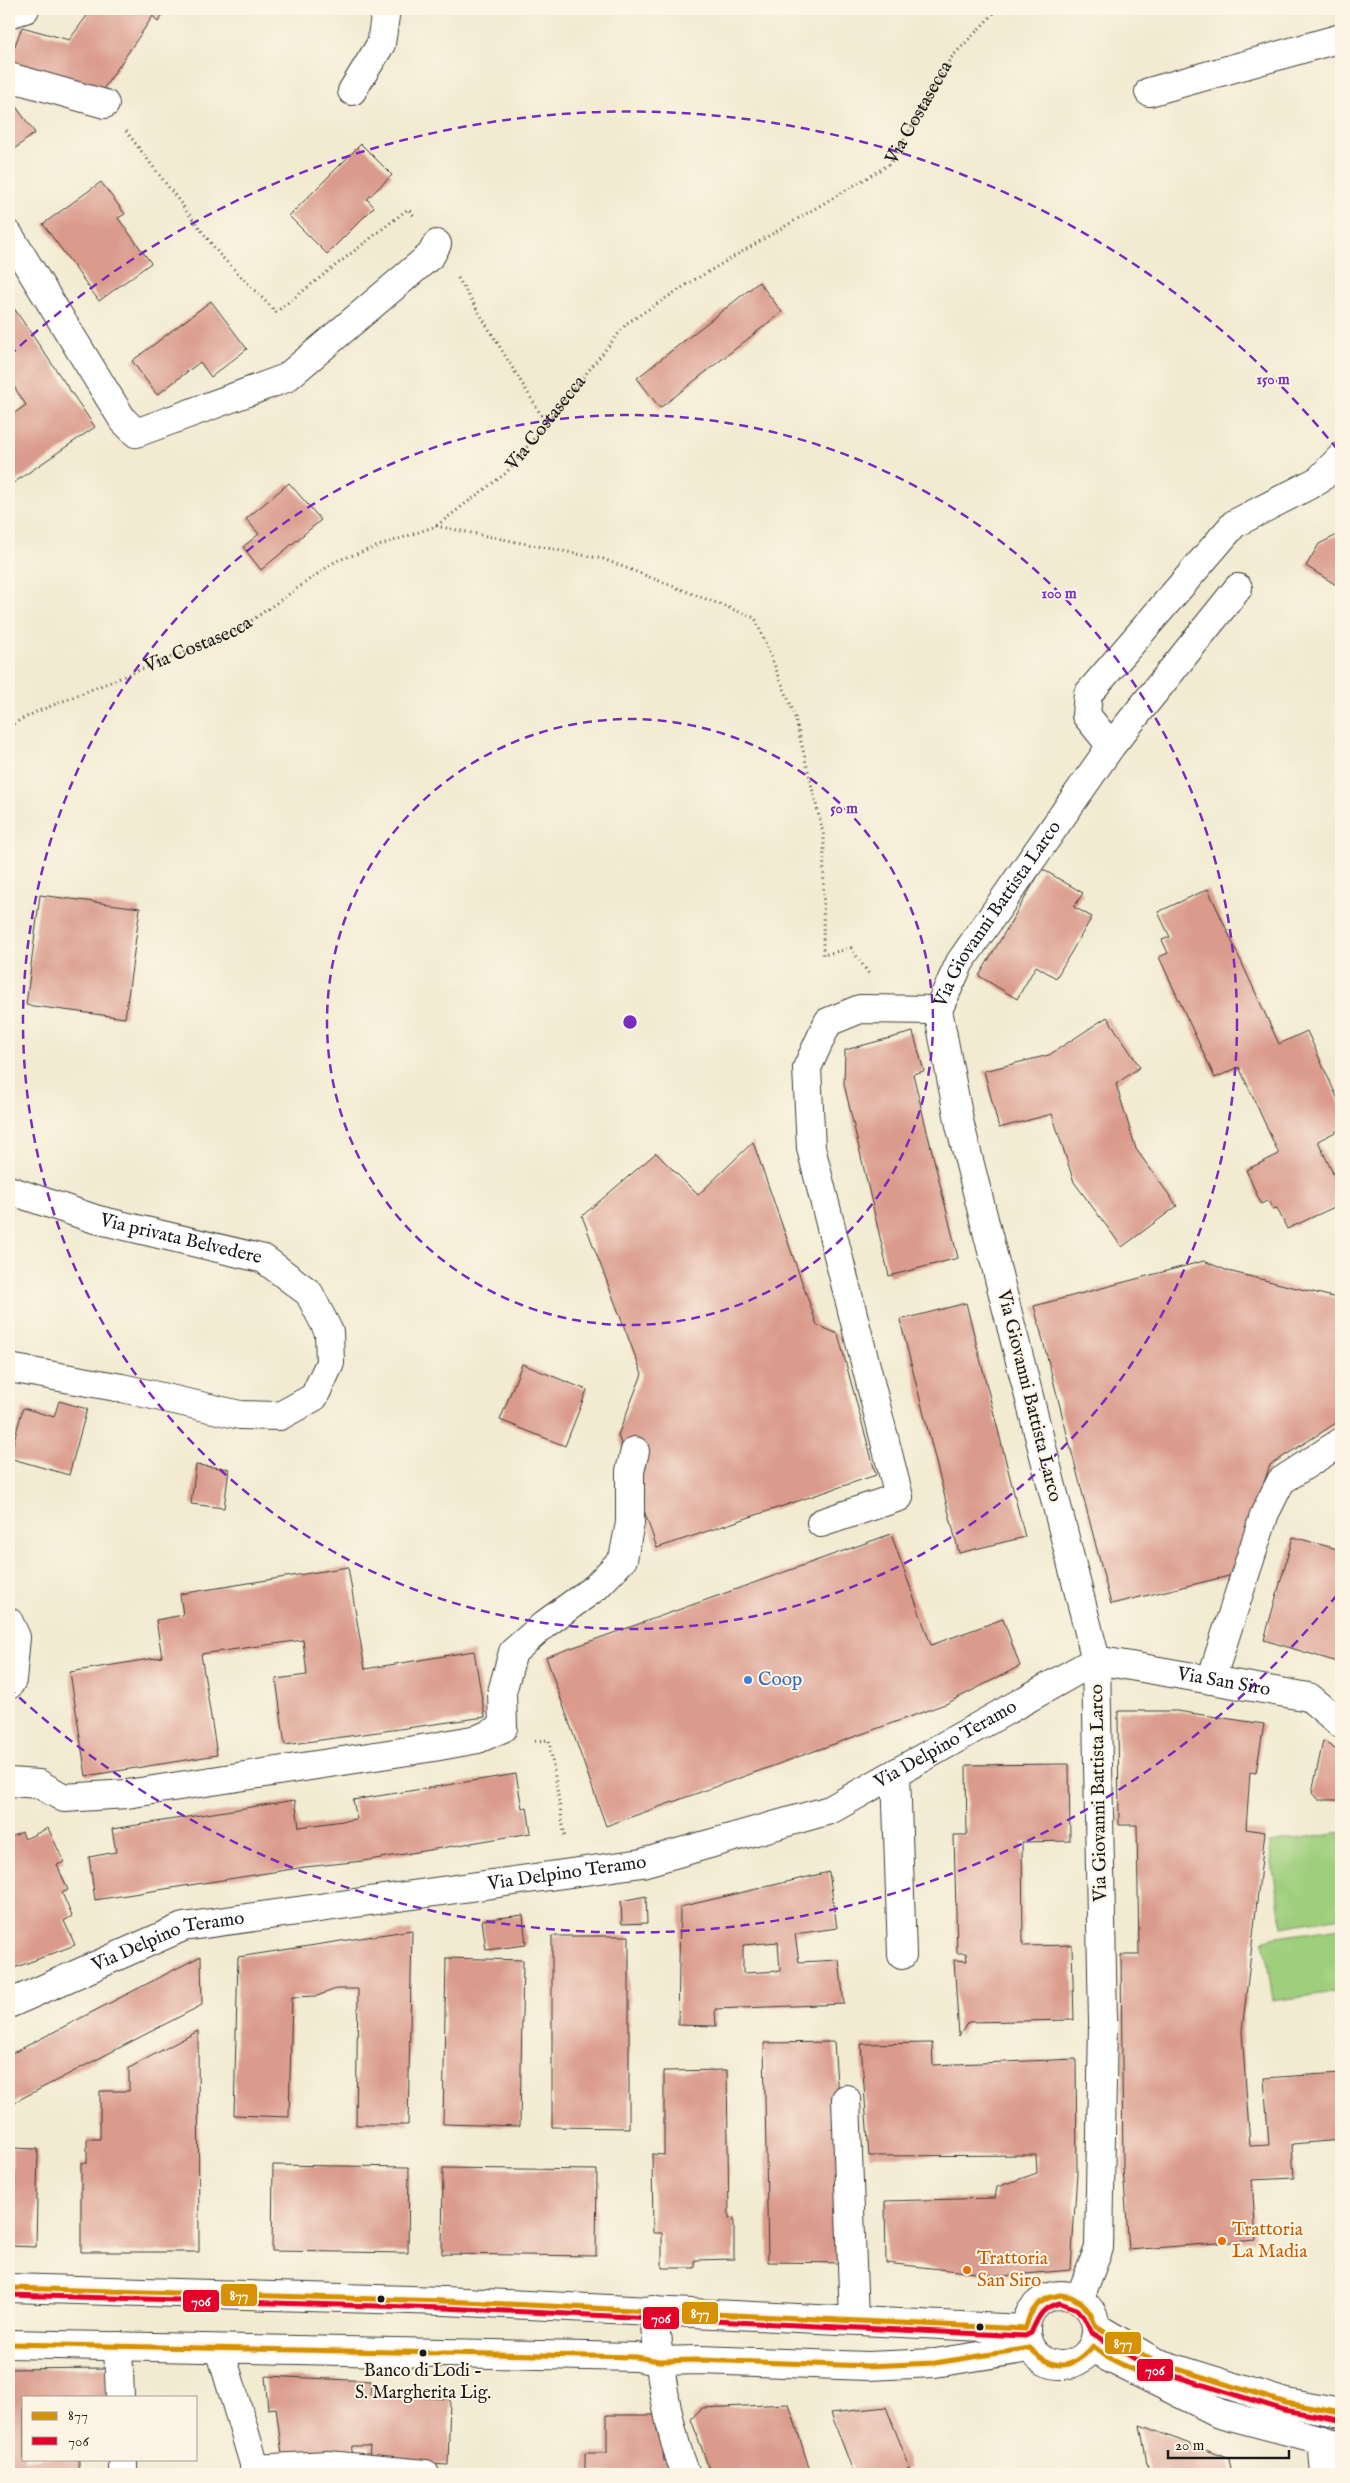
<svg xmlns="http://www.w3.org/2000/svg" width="1350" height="2483" viewBox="0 0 1350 2483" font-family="'IM FELL English',serif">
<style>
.green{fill:#9fcf7d;stroke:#5e764c}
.building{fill:#da9b8d;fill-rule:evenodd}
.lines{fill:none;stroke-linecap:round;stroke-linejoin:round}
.minor-casing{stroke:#3c3b37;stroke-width:30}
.path{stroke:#3c3b37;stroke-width:3;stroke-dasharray:1 4;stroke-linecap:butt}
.minor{stroke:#fff;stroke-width:28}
.bus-1-casing{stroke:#fcf5e5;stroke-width:9}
.bus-2-casing{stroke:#fcf5e5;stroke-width:9}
.bus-1{stroke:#d69104;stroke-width:5}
.bus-2{stroke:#e4002b;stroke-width:5}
.ring{fill:none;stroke:#7b2cbf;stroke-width:2.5;stroke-dasharray:9 6}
.shop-dot{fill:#3f7fe0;stroke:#fcf5e5;stroke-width:2}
.food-dot{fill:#e8710a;stroke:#fcf5e5;stroke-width:2}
.bus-dot{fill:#1c1c1c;stroke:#fcf5e5;stroke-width:2}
.labels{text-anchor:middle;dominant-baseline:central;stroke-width:4;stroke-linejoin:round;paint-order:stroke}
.bus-label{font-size:18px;fill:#1c1c1c;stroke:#fcf5e5}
.street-label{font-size:19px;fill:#1c1c1c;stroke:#fcf5e5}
.shop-label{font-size:19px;fill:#366cbe;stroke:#fcf5e5;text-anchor:start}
.food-label{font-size:19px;fill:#c56008;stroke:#fcf5e5;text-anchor:start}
.centre{fill:#7b2cbf;stroke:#fcf5e5;stroke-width:2.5}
.ring-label{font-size:15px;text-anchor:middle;font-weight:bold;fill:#7b2cbf;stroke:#fcf5e5;stroke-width:4;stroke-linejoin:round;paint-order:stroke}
.line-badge{stroke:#fcf5e5;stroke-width:2}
.badge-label{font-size:14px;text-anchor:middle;font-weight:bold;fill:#fff}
</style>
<rect width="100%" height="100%" fill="#fcf5e5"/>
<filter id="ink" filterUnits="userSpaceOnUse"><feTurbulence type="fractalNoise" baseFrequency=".02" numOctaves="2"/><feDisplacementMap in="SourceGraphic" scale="10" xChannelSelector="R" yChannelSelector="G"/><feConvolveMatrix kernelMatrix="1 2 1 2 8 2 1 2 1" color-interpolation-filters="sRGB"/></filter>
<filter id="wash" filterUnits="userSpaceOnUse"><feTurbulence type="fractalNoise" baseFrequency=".0096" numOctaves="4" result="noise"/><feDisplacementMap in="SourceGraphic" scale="20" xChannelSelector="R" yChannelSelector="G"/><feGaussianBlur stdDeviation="1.12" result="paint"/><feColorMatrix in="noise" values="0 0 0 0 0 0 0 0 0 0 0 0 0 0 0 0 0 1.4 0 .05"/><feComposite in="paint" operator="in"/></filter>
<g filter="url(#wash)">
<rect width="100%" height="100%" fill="#f2ebd2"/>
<!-- green -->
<path class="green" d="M 1341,1832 L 1341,1917 L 1282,1927 L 1269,1843 Z
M 1341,1928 L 1341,1991 L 1273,2001 L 1264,1939 Z"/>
<g id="blocks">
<!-- building -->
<path class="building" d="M 92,9 L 166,9 L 158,22 L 153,16 L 102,91 L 9,69 L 9,61 L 22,27 L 69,40 Z
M 9,97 L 35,133 L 9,153 Z
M 361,144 L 392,175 L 367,199 L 374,207 L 327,254 L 289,216 Z
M 101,182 L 125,214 L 118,218 L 151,263 L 99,301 L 43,224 Z
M 759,282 L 782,312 L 660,408 L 637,378 Z
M 9,301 L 95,427 L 9,486 L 9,417 L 26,405 L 9,379 Z
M 211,301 L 247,349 L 211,377 L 200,362 L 157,395 L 132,361 Z
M 289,483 L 321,520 L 261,570 L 243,547 L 259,534 L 246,519 Z
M 1341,533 L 1341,588 L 1306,566 L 1319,544 Z
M 1042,869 L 1083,893 L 1074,907 L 1092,917 L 1056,978 L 1036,966 L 1017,999 L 979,976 Z
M 1208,889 L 1279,1044 L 1307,1031 L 1341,1106 L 1341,1129 L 1318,1141 L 1341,1191 L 1341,1204 L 1287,1229 L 1277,1208 L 1273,1209 L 1269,1200 L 1261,1204 L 1246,1170 L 1279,1154 L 1239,1067 L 1215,1078 L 1159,957 L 1168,953 L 1162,940 L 1170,937 L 1158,912 Z
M 40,895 L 140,908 L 125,1018 L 26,1005 Z
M 1107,1017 L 1140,1067 L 1116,1084 L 1136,1149 L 1177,1206 L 1122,1247 L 1074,1182 L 1052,1114 L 999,1128 L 984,1071 L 1049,1055 Z
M 913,1032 L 924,1071 L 913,1074 L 958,1258 L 889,1276 L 844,1084 L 845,1050 Z
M 753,1142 L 817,1325 L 838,1334 L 876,1475 L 657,1548 L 618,1435 L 642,1374 L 582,1216 L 656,1153 L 698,1195 Z
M 1204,1261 L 1228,1271 L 1341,1299 L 1341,1420 L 1270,1465 L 1233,1575 L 1111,1604 L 1034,1306 Z
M 966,1303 L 1025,1537 L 959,1553 L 900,1320 Z
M 522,1364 L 587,1390 L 565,1446 L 500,1420 Z
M 59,1401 L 87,1409 L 69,1475 L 9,1458 L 23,1408 L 54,1417 Z
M 196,1465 L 229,1469 L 224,1508 L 191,1504 Z
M 891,1534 L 931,1645 L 1003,1619 L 1020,1666 L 948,1703 L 606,1826 L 546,1657 Z
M 1293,1537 L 1341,1550 L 1341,1663 L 1264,1640 Z
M 348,1567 L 365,1669 L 474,1651 L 485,1717 L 285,1745 L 276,1679 L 307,1675 L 303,1640 L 201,1654 L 217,1755 L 86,1776 L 70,1672 L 162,1657 L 156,1620 L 183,1615 L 180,1594 Z
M 1118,1711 L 1177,1711 L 1264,1724 L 1256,1773 L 1250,1772 L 1246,1829 L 1265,1832 L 1242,2031 L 1250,2146 L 1269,2145 L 1264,2078 L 1341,2073 L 1341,2140 L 1292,2144 L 1294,2178 L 1252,2180 L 1256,2240 L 1129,2250 L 1123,2169 L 1121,1955 L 1139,1955 L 1137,1825 L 1119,1825 Z
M 1323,1741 L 1341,1753 L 1341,1800 L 1318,1800 L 1312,1793 Z
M 1069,1764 L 1070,1841 L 1022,1842 L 1023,1946 L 1072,1945 L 1074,2020 L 968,2022 L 959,2036 L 954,1960 L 967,1961 L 966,1953 L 957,1953 L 954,1835 L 967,1835 L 966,1765 Z
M 516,1774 L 522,1808 L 527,1807 L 531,1833 L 363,1861 L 305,1867 L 95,1900 L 89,1857 L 116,1852 L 112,1829 L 295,1800 L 299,1827 L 357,1819 L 353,1800 Z
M 48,1828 L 64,1862 L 57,1865 L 68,1890 L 62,1893 L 72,1916 L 64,1921 L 75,1945 L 9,1970 L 9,1838 L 22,1832 L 25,1839 Z
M 829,1872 L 837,1928 L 795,1934 L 799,1962 L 839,1960 L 844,2004 L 715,2009 L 716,2026 L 678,2025 L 680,1907 ZM 778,1942 L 780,1971 L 743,1973 L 743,1945 Z
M 646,1896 L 647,1923 L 622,1924 L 621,1901 Z
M 523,1915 L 526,1945 L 486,1950 L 482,1920 Z
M 412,1930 L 408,2125 L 356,2125 L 358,1989 L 336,1989 L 317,1996 L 292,1997 L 289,2117 L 234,2115 L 238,1957 Z
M 552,1936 L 629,1936 L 629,2128 L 552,2127 Z
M 201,1956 L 202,2005 L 9,2105 L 9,2055 Z
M 446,1958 L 523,1960 L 520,2126 L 443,2124 Z
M 198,2031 L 199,2252 L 81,2252 L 81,2163 L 87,2163 L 87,2139 L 100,2139 L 100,2091 L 129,2091 L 129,2068 Z
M 834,2042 L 844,2178 L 846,2263 L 768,2262 L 764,2043 Z
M 932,2043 L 933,2065 L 1076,2059 L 1077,2172 L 1071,2270 L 1002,2276 L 886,2263 L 885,2201 L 995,2198 L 997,2187 L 1037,2173 L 1036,2155 L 869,2156 L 861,2044 Z
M 727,2070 L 729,2219 L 734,2218 L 734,2259 L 695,2260 L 695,2268 L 662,2268 L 662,2233 L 653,2233 L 652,2154 L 664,2155 L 664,2071 Z
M 12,2148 L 38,2149 L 36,2247 L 9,2246 L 9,2167 L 12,2167 Z
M 273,2165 L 409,2167 L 408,2253 L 272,2251 Z
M 443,2168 L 597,2170 L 596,2256 L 442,2254 Z
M 106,2368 L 106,2397 L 24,2397 L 24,2459 L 79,2459 L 79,2474 L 9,2474 L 9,2369 Z
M 265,2376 L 371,2381 L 370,2395 L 450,2399 L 448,2465 L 369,2461 L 370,2446 L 352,2446 L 351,2457 L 282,2454 L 276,2408 L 268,2409 Z
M 789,2404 L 811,2474 L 711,2474 L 691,2419 L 702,2408 Z
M 886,2407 L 910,2468 L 894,2474 L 854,2474 L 831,2413 Z
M 607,2415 L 659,2415 L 664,2461 L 671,2460 L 675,2474 L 585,2472 L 585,2453 L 607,2453 Z
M 1140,2425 L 1229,2459 L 1232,2474 L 1149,2474 Z"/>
</g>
</g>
<g filter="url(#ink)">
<use href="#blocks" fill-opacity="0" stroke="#3c3b37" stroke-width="1"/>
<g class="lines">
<defs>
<g id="minor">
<path d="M 9,14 L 25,9"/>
<path d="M 9,77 L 105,104"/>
<path d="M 352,91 L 381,44 L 386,9"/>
<path d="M 1149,92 L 1341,38"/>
<path d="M 9,235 L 123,420 L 136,433 L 286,378 L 431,255 L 437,244"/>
<path d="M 1111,746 L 1086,715 L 1088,694 L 1234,524 L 1319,480 L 1341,457"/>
<path id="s2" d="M 9,1190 L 95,1219 L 264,1259 L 309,1293 L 329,1332 L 330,1363 L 314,1397 L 280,1416 L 240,1415 L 122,1388 L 9,1368"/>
<path d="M 821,1523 L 899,1497 L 811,1148 L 807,1068 L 828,1022 L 860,1009 L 938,1010"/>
<path d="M 9,1622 L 16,1637 L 12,1680 L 9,1685"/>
<path d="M 1211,1680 L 1265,1513 L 1281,1481 L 1341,1442"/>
<path d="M 896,1773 L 902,1955"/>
<path d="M 9,1782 L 39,1784 L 64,1798 L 127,1794 L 434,1747 L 478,1739 L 503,1728 L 502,1692 L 513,1652 L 545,1624 L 596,1587 L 623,1559 L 630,1523 L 630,1471 L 635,1451"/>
<path id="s3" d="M 9,2004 L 183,1927 L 642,1863 L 830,1810 L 1096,1660 L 1309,1697 L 1341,1724"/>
<path d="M 846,2099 L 854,2320"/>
<path d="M 9,2288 L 444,2301 L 1025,2329"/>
<circle cx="1061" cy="2330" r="35"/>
<path id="s4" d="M 1079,2300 L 1099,2248 L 1103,2023 L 1096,1660 L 960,1125 L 938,1010 L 960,962 L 1111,746 L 1238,588"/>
<path d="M 653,2310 C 660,2364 665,2423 686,2474"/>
<path d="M 1096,2327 L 1155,2362 L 1286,2403 L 1341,2413"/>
<path d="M 9,2344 L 636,2357 L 659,2361 L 699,2360 L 868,2366 L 935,2363 L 1030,2348"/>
<path d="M 118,2346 L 120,2397"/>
<path d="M 1093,2346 L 1109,2358 L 1219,2413 L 1341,2445"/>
<path d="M 220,2349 L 257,2474"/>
<path d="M 1322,2440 L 1325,2474"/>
<path d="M 123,2459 L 123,2474"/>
<path d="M 254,2469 L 328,2465 L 425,2474"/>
</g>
</defs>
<!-- minor casing -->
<use href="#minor" class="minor-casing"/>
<!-- path -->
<g class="path">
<path d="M 126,131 L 220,255 L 276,312 L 408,209 L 416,218"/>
<path d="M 458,278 L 546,423"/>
<path d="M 436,526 L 603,559 L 755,618 L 794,713 L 824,837 L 823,955 L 851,948 L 869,974"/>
<path id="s1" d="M 9,726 L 36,712 L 238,630 L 336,561 L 436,526 L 506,473 L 627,323 L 691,282 L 890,164 L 950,59 L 998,9"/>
<path d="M 535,1741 L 549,1740 L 565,1838"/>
</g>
<!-- minor -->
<use href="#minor" class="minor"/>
<defs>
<path id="bus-1" d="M 9,2288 L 444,2301 L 1025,2329 L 1030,2315 L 1038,2304 L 1048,2298 L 1060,2295 L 1071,2297 L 1082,2303 L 1090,2313 L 1096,2327 L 1155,2362 L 1286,2403 L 1341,2413
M 9,2344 L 636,2357 L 659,2361 L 699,2360 L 868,2366 L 935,2363 L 1030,2348 C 1053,2371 1072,2371 1093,2346 L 1109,2358 L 1143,2375"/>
<path id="bus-2" d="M 9,2295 L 444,2308 L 1025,2336 L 1031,2333 C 1038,2318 1041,2307 1060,2303 L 1077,2309 L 1084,2317 L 1092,2333 L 1152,2369 L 1284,2410 L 1340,2420"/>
</defs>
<!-- bus-1 casing -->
<use href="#bus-1" class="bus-1-casing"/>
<!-- bus-2 casing -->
<use href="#bus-2" class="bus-2-casing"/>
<!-- bus-1 -->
<use href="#bus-1" class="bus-1"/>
<!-- bus-2 -->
<use href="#bus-2" class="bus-2"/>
</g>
</g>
<!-- distance rings -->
<g class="ring">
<circle cx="630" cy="1022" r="303"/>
<circle cx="630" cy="1022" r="607"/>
<path d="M1337 1595A910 910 0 0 1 9 1688M9 356A910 910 0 0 1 1337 449"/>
</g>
<!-- markers -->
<circle class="shop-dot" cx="748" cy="1680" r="5"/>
<g class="food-dot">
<circle cx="1222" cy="2241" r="5"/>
<circle cx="967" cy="2270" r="5"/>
</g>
<g class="bus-dot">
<circle cx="381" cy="2299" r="4.5"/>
<circle cx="980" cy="2327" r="4.5"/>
<circle cx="423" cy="2353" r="4.5"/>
</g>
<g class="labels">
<!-- bus labels -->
<g class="bus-label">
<text x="423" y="2371">Banco di Lodi -<tspan x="423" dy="22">S. Margherita Lig.</tspan></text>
</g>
<!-- street labels -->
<g class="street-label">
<text stroke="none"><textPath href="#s1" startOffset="1121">Via Costasecca</textPath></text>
<text stroke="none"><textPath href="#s1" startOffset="626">Via Costasecca</textPath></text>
<text stroke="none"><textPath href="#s1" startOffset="206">Via Costasecca</textPath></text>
<text stroke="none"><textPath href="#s4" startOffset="1426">Via Giovanni Battista Larco</textPath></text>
<text stroke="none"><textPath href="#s2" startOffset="179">Via privata Belvedere</textPath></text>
<text transform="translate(1029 1396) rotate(76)">Via Giovanni Battista Larco</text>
<text stroke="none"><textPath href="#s3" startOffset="1284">Via San Siro</textPath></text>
<text stroke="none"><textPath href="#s3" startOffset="982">Via Delpino Teramo</textPath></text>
<text transform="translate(1099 1793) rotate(-91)">Via Giovanni Battista Larco</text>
<text stroke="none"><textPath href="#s3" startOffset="578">Via Delpino Teramo</textPath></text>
<text stroke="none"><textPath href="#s3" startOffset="172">Via Delpino Teramo</textPath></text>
</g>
<!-- shop labels -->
<g class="shop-label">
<text x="758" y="1680">Coop</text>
</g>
<!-- food labels -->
<g class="food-label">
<text x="1232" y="2230">Trattoria<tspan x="1232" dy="22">La Madia</tspan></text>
<text x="977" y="2259">Trattoria<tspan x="977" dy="22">San Siro</tspan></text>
</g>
</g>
<circle cx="630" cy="1022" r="8" class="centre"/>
<g class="ring-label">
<text x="1273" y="384">150 m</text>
<text x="1059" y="598">100 m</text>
<text x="844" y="813">50 m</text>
</g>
<g class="line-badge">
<rect x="220" y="2283" width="38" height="24" rx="5" fill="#d69104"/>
<rect x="182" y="2289" width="38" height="24" rx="5" fill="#e4002b"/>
<rect x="681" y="2301" width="38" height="24" rx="5" fill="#d69104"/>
<rect x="642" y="2306" width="38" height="24" rx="5" fill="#e4002b"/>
<rect x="1104" y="2331" width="38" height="24" rx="5" fill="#d69104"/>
<rect x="1136" y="2358" width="38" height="24" rx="5" fill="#e4002b"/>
</g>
<g class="badge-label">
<text x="239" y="2300">877</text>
<text x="201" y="2306">706</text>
<text x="700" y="2318">877</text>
<text x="661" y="2323">706</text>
<text x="1123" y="2348">877</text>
<text x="1155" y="2375">706</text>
</g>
<!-- margin -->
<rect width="1350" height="2483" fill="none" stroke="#fcf5e5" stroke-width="30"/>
<!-- legend -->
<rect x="22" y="2396" width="175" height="65" fill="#fcf5e5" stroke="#a29e95"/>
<rect x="32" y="2412" width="25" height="8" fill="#d69104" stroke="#a29e95"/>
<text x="68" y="2420" font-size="15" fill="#1c1c1c">877</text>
<rect x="32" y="2437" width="25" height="8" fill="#e4002b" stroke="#a29e95"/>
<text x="68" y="2446" font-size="15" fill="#1c1c1c">706</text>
<!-- scale -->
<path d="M1168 2450v8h121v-8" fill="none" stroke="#1c1c1c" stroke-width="2.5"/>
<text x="1175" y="2450" font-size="15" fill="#1c1c1c" stroke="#fcf5e5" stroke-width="4" paint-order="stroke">20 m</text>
</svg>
